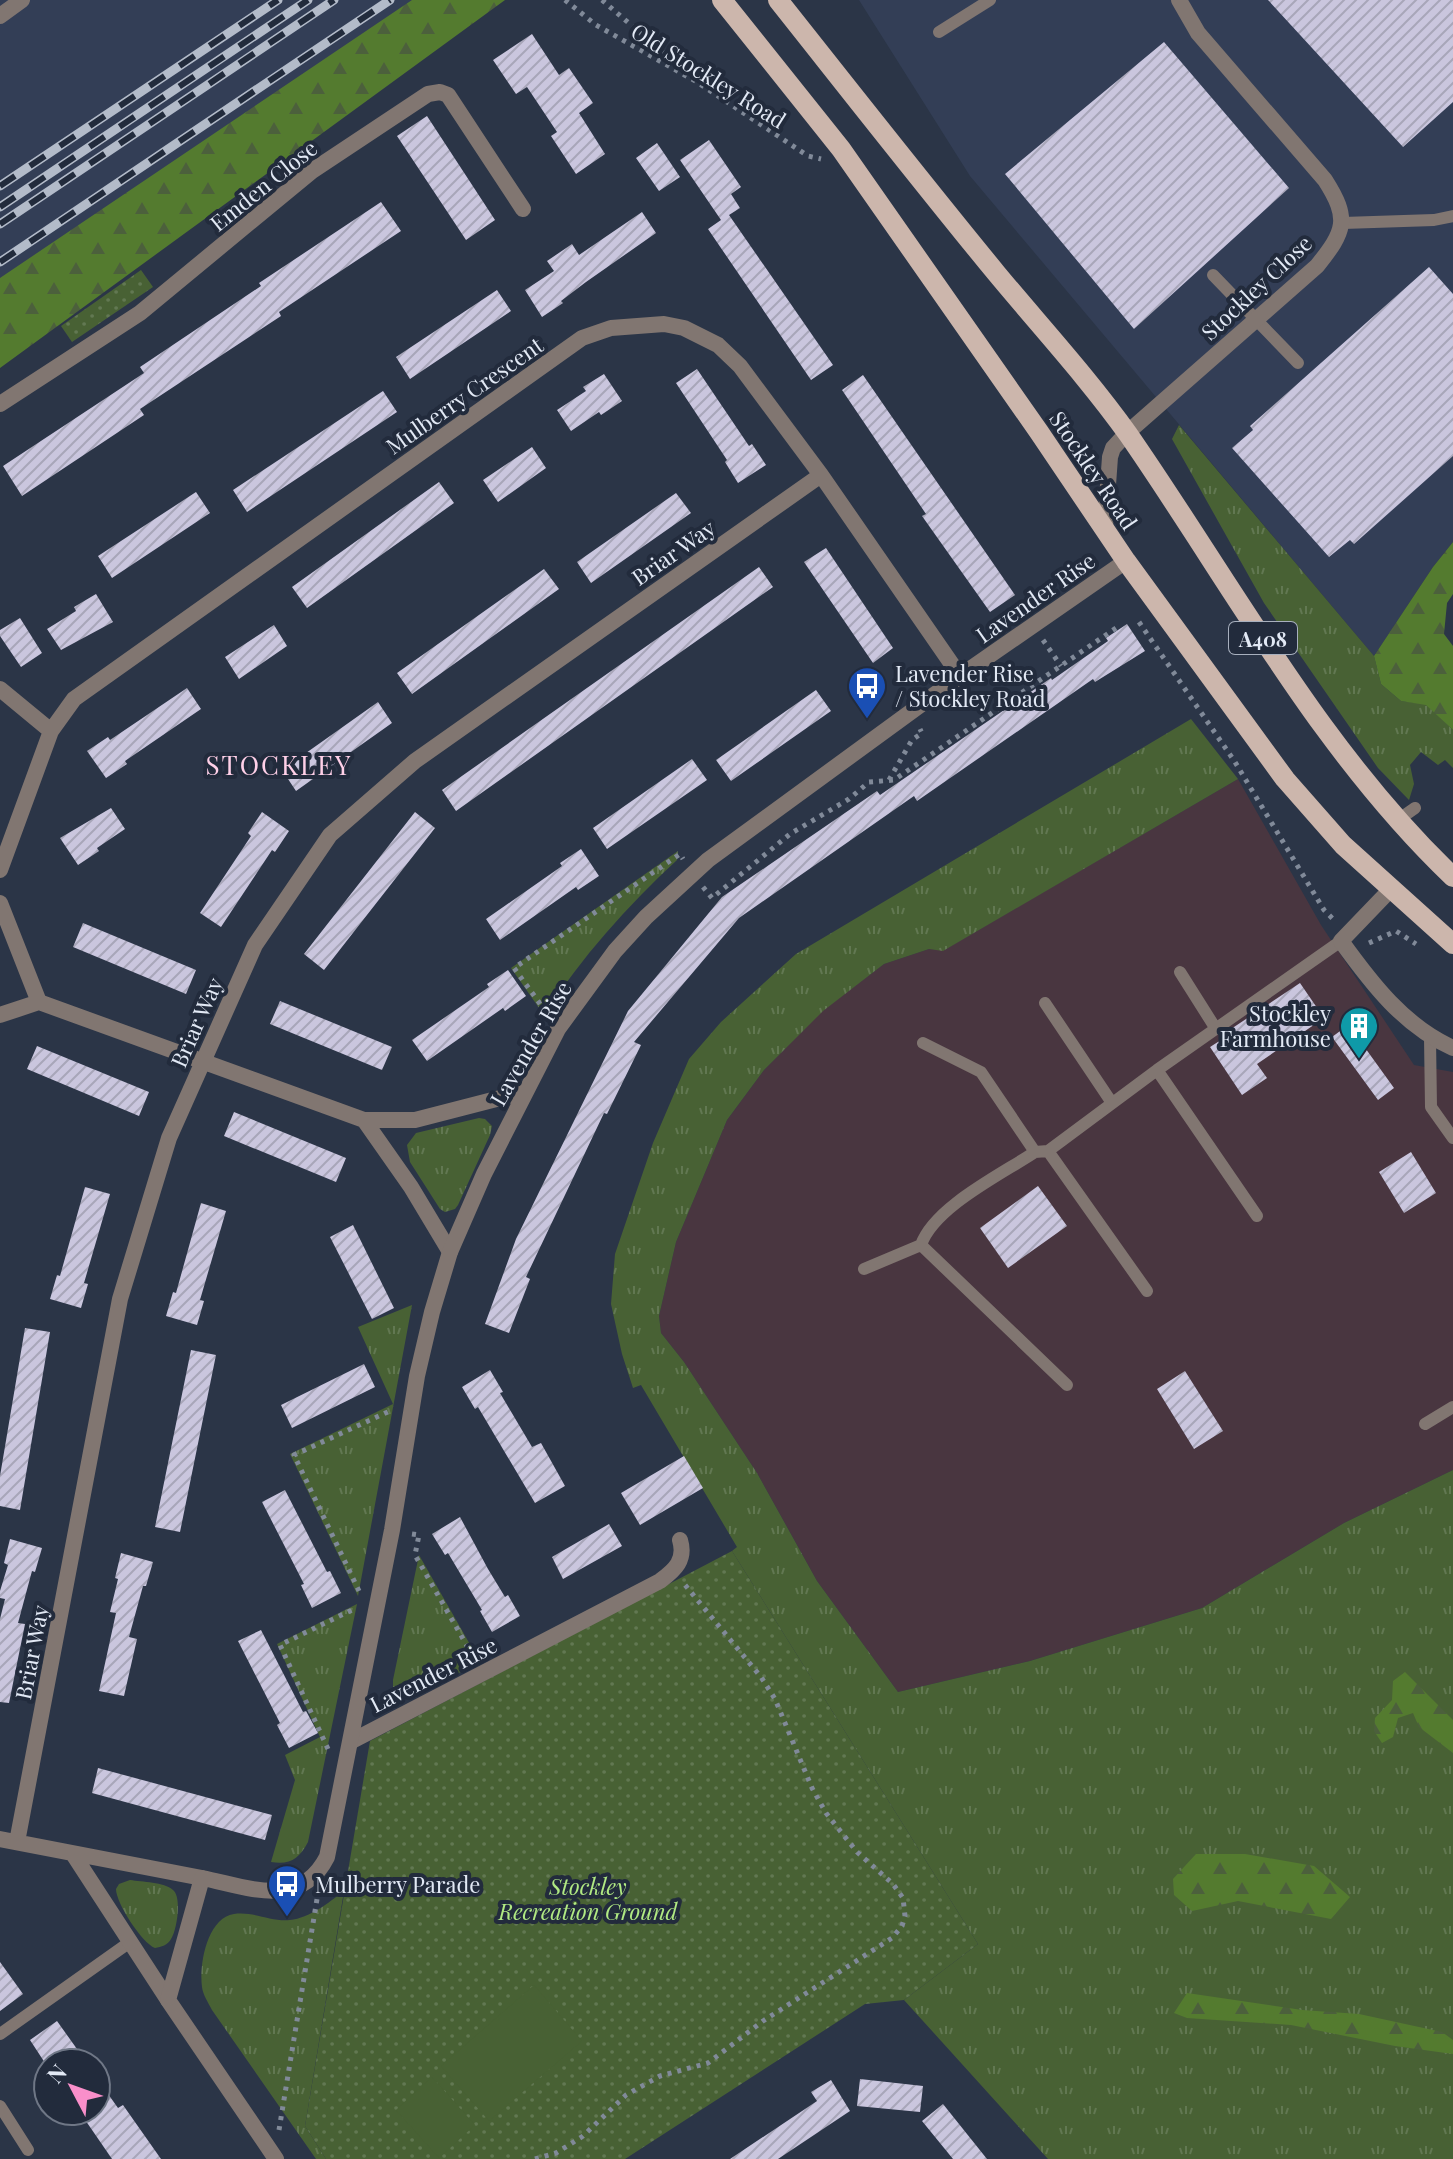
<svg xmlns="http://www.w3.org/2000/svg" width="1453" height="2159" viewBox="0 0 1453 2159" font-family="'Playfair Display',serif">
<style>
.commercial{fill:#493640}
.built{fill:#333e56}
.grass{fill:url(#grass-tufts)}
.forest{fill:url(#forest-firs)}
.park{fill:url(#park-dots)}
.pitch{fill:#486134}
.building{fill:url(#building-hatch)}
.lines{fill:none;stroke-linecap:round;stroke-linejoin:round}
.path{stroke:#818a99;stroke-width:5;stroke-dasharray:4 6;stroke-linecap:butt}
.service{stroke:#817671;stroke-width:12}
.minor{stroke:#817671;stroke-width:16}
.tertiary{stroke:#817671;stroke-width:16}
.primary{stroke:#ccb6ac;stroke-width:20}
.rail-casing{stroke:#b3bbc9;stroke-width:9}
.rail{stroke:#222b3c;stroke-width:6;stroke-dasharray:18;stroke-linecap:butt}
.labels{text-anchor:middle;dominant-baseline:central;stroke-width:8;stroke-linejoin:round;paint-order:stroke}
.shield{fill:#222b3c;stroke:#a8b0be;stroke-width:2}
.shield-label{font-size:20px;font-weight:bold;fill:#e2e9f5}
.street-label{font-size:22px;fill:#e2e9f5;stroke:#222b3c}
.poi-label{font-size:22px;fill:#e2e9f5;stroke:#222b3c;text-anchor:start}
.park-label{font-size:22px;font-style:italic;fill:#b1ea83;stroke:#222b3c}
.quarter-label{font-size:26px;letter-spacing:2px;fill:#ffd0e8;stroke:#222b3c}
</style>
<defs>
<pattern id="grass-tufts" width="24" height="20" patternUnits="userSpaceOnUse" patternTransform="scale(2)"><rect width="24" height="20" fill="#486134"/><path d="M3 7l-1-3M5 7V3M7 7l1-3M15 17l-1-3M17 17v-4M19 17l1-3" fill="none" stroke="#627852"/></pattern>
<pattern id="forest-firs" width="22" height="20" patternUnits="userSpaceOnUse" patternTransform="scale(2)"><rect width="22" height="20" fill="#547b2f"/><path d="M5 1l3.5 6h-7zM16 11l3.5 6h-7z" fill="#4c603c"/></pattern>
<pattern id="park-dots" width="8" height="8" patternUnits="userSpaceOnUse" patternTransform="scale(2)"><rect width="8" height="8" fill="#486134"/><path d="M2 2h.1M6 6h.1" fill="none" stroke="#627852" stroke-width="1.8" stroke-linecap="round"/></pattern>
<pattern id="building-hatch" width="6" height="6" patternUnits="userSpaceOnUse" patternTransform="scale(2)"><rect width="6" height="6" fill="#cac6de"/><path d="M-1 1l2-2M0 6l6-6M5 7l2-2" fill="none" stroke="#a8a6b9"/></pattern>
</defs>
<rect width="100%" height="100%" fill="#2b3547"/>
<!-- commercial -->
<path class="commercial" d="M 1238,779 L 1321,925 L 1414,1065 L 1453,1072 L 1453,1470 L 1344,1523 L 1202,1608 L 1030,1661 L 898,1692 L 817,1581 L 757,1473 L 684,1362 L 661,1333 L 659,1316 L 676,1242 L 727,1120 L 764,1070 L 822,1011 L 884,964 L 929,949 L 944,950 Z"/>
<!-- built -->
<path class="built" d="M 0,0 L 462,0 L 0,334 Z
M 859,0 L 1453,0 L 1453,542 L 1433,567 L 1374,656 L 970,176 Z"/>
<!-- grass -->
<path class="grass" d="M 1179,425 L 1374,656 L 1381,684 L 1401,701 L 1426,704 L 1453,730 L 1453,768 L 1445,760 L 1438,765 L 1421,752 L 1410,765 L 1414,784 L 1409,800 L 1378,768 L 1264,603 L 1172,439 Z
M 1191,719 L 1238,779 L 943,951 L 929,949 L 884,964 L 823,1011 L 764,1070 L 727,1120 L 676,1242 L 659,1316 L 661,1333 L 684,1362 L 757,1473 L 817,1581 L 898,1692 L 1030,1661 L 1202,1608 L 1344,1523 L 1453,1470 L 1453,2159 L 1048,2159 L 904,2000 L 978,1944 L 732,1551 L 737,1547 L 641,1385 L 633,1388 L 622,1354 L 611,1304 L 615,1254 L 653,1143 L 689,1059 L 721,1022 L 796,954 Z
M 678,851 L 677,860 C 626,907 582,957 544,1015 L 511,968 Z
M 479,1118 L 485,1119 L 492,1126 L 490,1135 L 458,1205 L 455,1209 L 445,1212 L 440,1209 L 410,1162 L 407,1145 L 416,1133 Z
M 412,1305 L 358,1596 L 290,1454 L 393,1404 L 358,1327 Z
M 419,1555 L 480,1662 L 415,1696 L 397,1696 L 393,1690 L 393,1680 Z
M 357,1604 L 308,1842 C 299,1859 290,1865 271,1862 L 295,1780 L 285,1755 L 320,1737 L 277,1644 Z
M 130,1880 C 142,1882 164,1882 173,1890 C 182,1897 177,1930 171,1939 C 168,1945 161,1947 155,1948 C 142,1943 116,1903 116,1889 L 119,1884 Z
M 344,1891 L 305,2126 L 326,2159 L 316,2159 L 212,2010 C 208,2002 203,1995 202,1987 C 199,1965 207,1918 234,1914 C 253,1911 271,1922 290,1920 C 310,1918 328,1903 344,1891 Z"/>
<!-- forest -->
<path class="forest" d="M 412,0 L 505,0 L 0,368 L 0,278 Z
M 1453,542 L 1453,594 L 1447,603 L 1444,634 L 1453,646 L 1453,730 L 1426,705 L 1401,701 L 1381,684 L 1374,656 L 1433,567 Z
M 1405,1672 L 1453,1720 L 1453,1753 L 1419,1727 L 1413,1713 L 1398,1718 L 1393,1737 L 1382,1743 L 1374,1731 L 1375,1718 L 1392,1700 L 1393,1681 Z
M 1196,1854 L 1245,1854 L 1314,1866 L 1350,1897 L 1331,1919 L 1238,1901 L 1192,1911 L 1174,1895 L 1173,1879 Z
M 1187,1993 L 1302,2010 L 1359,2014 L 1442,2032 L 1453,2040 L 1453,2054 L 1395,2046 L 1291,2025 L 1187,2018 L 1174,2013 Z"/>
<!-- park -->
<path class="park" d="M 141,270 L 153,287 L 72,342 L 61,326 Z
M 732,1551 L 978,1944 L 904,2000 L 865,2004 L 625,2159 L 326,2159 L 305,2126 L 370,1741 Z"/>
<!-- pitch -->
<path class="pitch" d="M 534,1985 L 582,2041 L 489,2121 L 441,2066 Z
M 432,2077 L 475,2125 L 439,2158 L 396,2110 Z"/>
<!-- building -->
<path class="building" d="M 1268,0 L 1453,0 L 1453,102 L 1403,147 Z
M 532,34 L 559,75 L 569,68 L 593,103 L 579,113 L 605,154 L 576,174 L 551,136 L 557,132 L 527,87 L 516,94 L 493,60 Z
M 1164,42 L 1289,188 L 1134,329 L 1005,174 Z
M 427,116 L 495,220 L 466,240 L 397,136 Z
M 709,140 L 741,187 L 731,194 L 740,208 L 729,215 L 833,365 L 811,380 L 708,229 L 721,220 L 680,160 Z
M 657,143 L 680,177 L 659,191 L 636,158 Z
M 381,202 L 401,231 L 279,312 L 281,316 L 140,409 L 144,415 L 22,496 L 3,466 L 144,373 L 140,367 L 261,286 L 259,283 Z
M 642,212 L 656,233 L 586,282 L 561,301 L 563,303 L 542,317 L 525,290 L 554,271 L 547,261 L 572,244 L 579,255 Z
M 1429,267 L 1453,294 L 1453,456 L 1354,544 L 1350,540 L 1329,557 L 1232,448 L 1253,430 L 1250,426 Z
M 497,290 L 511,311 L 410,379 L 396,357 Z
M 697,369 L 749,446 L 752,444 L 766,465 L 738,483 L 725,462 L 727,460 L 676,383 Z
M 604,374 L 622,401 L 601,415 L 599,412 L 571,431 L 557,410 L 586,391 L 583,387 Z
M 863,375 L 1015,595 L 990,612 L 922,516 L 926,514 L 842,390 Z
M 383,391 L 397,412 L 247,512 L 233,490 Z
M 532,447 L 546,468 L 498,502 L 483,480 Z
M 439,482 L 454,503 L 307,608 L 292,587 Z
M 196,492 L 210,513 L 112,578 L 98,556 Z
M 676,493 L 691,513 L 591,583 L 577,562 Z
M 826,548 L 893,648 L 873,663 L 804,562 Z
M 759,567 L 773,587 L 456,811 L 442,790 Z
M 544,569 L 559,589 L 412,694 L 397,673 Z
M 96,594 L 113,622 L 61,650 L 47,629 L 76,611 L 74,607 Z
M 20,618 L 42,653 L 21,667 L 0,636 L 0,630 Z
M 1127,624 L 1145,651 L 1095,682 L 1093,679 L 917,801 L 914,796 L 739,918 L 634,1042 L 641,1045 L 607,1114 L 604,1113 L 526,1277 L 530,1279 L 509,1333 L 485,1324 L 516,1239 L 628,1011 L 722,897 L 877,791 L 880,795 L 1051,678 L 1052,680 L 1108,641 L 1106,638 Z
M 274,625 L 287,646 L 239,679 L 225,657 Z
M 187,688 L 201,709 L 125,761 L 127,764 L 106,778 L 87,751 L 108,737 L 110,740 Z
M 816,690 L 831,711 L 731,781 L 716,760 Z
M 378,702 L 392,723 L 296,791 L 282,770 Z
M 692,759 L 707,780 L 607,849 L 593,828 Z
M 111,808 L 125,829 L 97,848 L 99,851 L 78,865 L 60,838 Z
M 262,812 L 289,831 L 275,852 L 272,850 L 221,927 L 200,913 L 251,836 L 248,833 Z
M 415,812 L 435,828 L 324,970 L 304,954 Z
M 581,849 L 599,876 L 578,890 L 576,887 L 500,940 L 486,919 L 562,866 L 560,863 Z
M 83,923 L 196,970 L 186,994 L 73,947 Z
M 508,970 L 526,996 L 505,1011 L 503,1008 L 427,1061 L 412,1040 L 489,987 L 487,984 Z
M 1300,983 L 1324,1018 L 1257,1064 L 1267,1078 L 1242,1095 L 1210,1047 L 1221,1040 L 1219,1037 Z
M 280,1001 L 392,1047 L 382,1070 L 270,1024 Z
M 1363,1014 L 1376,1033 L 1363,1042 L 1363,1045 L 1394,1088 L 1378,1100 L 1332,1037 Z
M 37,1046 L 149,1092 L 139,1116 L 27,1069 Z
M 234,1112 L 346,1158 L 336,1182 L 224,1136 Z
M 1411,1152 L 1436,1193 L 1404,1213 L 1379,1172 Z
M 1038,1186 L 1067,1226 L 1008,1268 L 980,1228 Z
M 85,1187 L 110,1194 L 84,1283 L 88,1284 L 81,1308 L 50,1299 L 57,1275 L 60,1276 Z
M 201,1203 L 226,1211 L 200,1300 L 204,1301 L 197,1325 L 166,1316 L 173,1292 L 176,1293 Z
M 353,1225 L 394,1308 L 372,1319 L 330,1237 Z
M 25,1328 L 50,1332 L 20,1510 L 0,1506 L 0,1476 Z
M 191,1350 L 216,1355 L 180,1532 L 155,1527 Z
M 364,1364 L 375,1387 L 292,1428 L 281,1405 Z
M 490,1370 L 503,1392 L 500,1393 L 532,1447 L 541,1443 L 565,1486 L 535,1503 L 478,1407 L 475,1409 L 462,1387 Z
M 1185,1371 L 1223,1431 L 1194,1449 L 1157,1389 Z
M 684,1456 L 703,1488 L 640,1525 L 621,1493 Z
M 285,1490 L 327,1572 L 330,1571 L 341,1593 L 312,1608 L 301,1585 L 304,1584 L 262,1502 Z
M 460,1517 L 488,1569 L 505,1597 L 508,1595 L 520,1616 L 492,1632 L 480,1611 L 482,1610 L 448,1553 L 445,1555 L 432,1534 Z
M 609,1524 L 622,1546 L 563,1579 L 552,1557 Z
M 10,1539 L 42,1548 L 35,1572 L 32,1571 L 18,1623 L 25,1624 L 9,1703 L 0,1702 L 0,1619 L 5,1599 L 0,1598 L 0,1591 L 8,1565 L 4,1563 Z
M 121,1553 L 153,1562 L 146,1586 L 143,1586 L 129,1637 L 137,1639 L 124,1696 L 99,1691 L 116,1613 L 110,1612 L 118,1579 L 115,1578 Z
M 261,1630 L 303,1712 L 306,1711 L 318,1733 L 289,1748 L 277,1725 L 280,1723 L 238,1641 Z
M 98,1768 L 272,1815 L 265,1840 L 92,1793 Z
M 0,1962 L 23,1994 L 0,2011 Z
M 57,2021 L 87,2063 L 45,2063 L 30,2040 Z
M 96,2077 L 118,2108 L 123,2105 L 161,2159 L 112,2159 L 79,2111 L 96,2111 Z
M 860,2079 L 923,2086 L 920,2112 L 857,2106 Z
M 831,2080 L 850,2111 L 778,2159 L 730,2159 L 817,2101 L 811,2092 Z
M 943,2104 L 987,2159 L 953,2159 L 922,2121 Z"/>
<g class="lines">
<!-- path -->
<path class="path" d="M 565,0 L 596,25 L 697,82 L 808,156 L 821,159
M 602,0 L 689,75
M 1139,622 L 1235,762 L 1324,910 L 1335,921
M 1043,640 L 1061,666
M 889,780 L 912,740 L 922,733 L 920,729
M 703,887 L 712,898 L 790,834 L 849,799 L 869,782 L 894,780 L 1119,626
M 1369,943 L 1396,931 L 1416,944
M 546,1012 L 514,968 L 680,854 L 683,859
M 412,1534 L 419,1535 L 415,1555 L 474,1658
M 359,1591 L 294,1455 L 392,1410
M 328,1749 L 280,1645 L 356,1608
M 279,2130 L 317,1899
M 535,2159 L 556,2153 L 569,2145 L 583,2136 L 626,2095 L 660,2076 L 708,2063 L 763,2021 L 892,1938 L 902,1926 L 905,1916 L 903,1898 L 893,1884 L 857,1852 L 826,1813 L 812,1788 L 775,1699 L 761,1677 L 685,1585"/>
<!-- service -->
<path class="service" d="M 939,32 L 990,0
M 1343,223 L 1434,220 L 1453,216
M 1213,275 L 1298,363
M 1398,820 L 1415,808
M 1180,972 L 1216,1029
M 1045,1003 L 1112,1103
M 1430,1038 L 1431,1107 L 1453,1138
M 923,1043 L 981,1072 L 1035,1152
M 1048,1151 L 1035,1152 C 1002,1174 934,1207 921,1245 L 1067,1385
M 1257,1216 L 1157,1070 L 1341,941
M 864,1269 L 921,1245
M 1147,1291 L 1048,1151 L 1157,1070
M 1425,1424 L 1453,1407
M 0,2034 L 130,1942
M 0,2106 L 28,2150"/>
<!-- minor -->
<path class="minor" d="M 0,16 L 22,0
M 0,404 L 140,313 L 312,171 L 428,94 L 440,92 L 448,95 L 523,209
M 1105,527 L 1110,457 L 1113,448 L 1127,433 L 1317,266 C 1345,231 1350,219 1325,180 L 1198,33 L 1179,0
M 0,689 L 51,731
M 0,870 L 51,731 L 74,699 L 582,338 L 611,328 L 664,324 L 684,328 L 718,345 L 740,366 L 821,475 L 960,676
M 1391,889 L 1341,941 C 1372,984 1404,1026 1453,1048
M 0,903 L 39,1002
M 0,1015 L 39,1002 L 364,1120 L 415,1120 L 524,1092
M 364,1120 L 411,1187 L 450,1252
M 352,1741 L 660,1581 C 675,1570 686,1560 680,1540
M 0,1839 L 202,1878
M 17,1842 L 120,1299 L 169,1138 L 255,945 L 330,835 L 415,761 L 821,475
M 73,1854 L 168,2000"/>
<!-- tertiary -->
<path class="tertiary" d="M 276,2159 L 168,2000 L 202,1878 C 248,1887 300,1910 327,1857 L 392,1530 L 417,1376 L 432,1312 L 450,1252 L 484,1174 L 558,1029 L 615,951 L 646,917 L 708,860 L 960,676 L 1126,561"/>
<!-- primary -->
<path class="primary" d="M 722,0 L 841,149 L 1039,432 L 1126,561 L 1285,779 L 1343,845 L 1453,944
M 778,0 C 851,92 923,184 997,274 C 1041,327 1088,378 1128,434 C 1232,584 1320,750 1453,877"/>
<defs>
<path id="rail" d="M 0,186 L 278,0
M 0,207 L 308,0
M 0,224 L 334,0
M 0,262 L 390,0"/>
</defs>
<!-- rail casing -->
<use href="#rail" class="rail-casing"/>
<!-- rail -->
<use href="#rail" class="rail"/>
</g>
<!-- icons -->
<defs>
<symbol id="bus-pin" viewBox="-11 -11 22 30"><path d="M0 17L-7.5 6A9.5 9.5 0 1 1 7.5 6Z" fill="#1a4fb4" stroke="#222b3c"/><path d="M-5-6H5V4H4V6H2V4H-2V6H-4V4H-5ZM-3.5-4V0h7V-4ZM-3.5 1.2v1.5H-2V1.2ZM2 1.2v1.5H3.5V1.2Z" fill="#fff"/></symbol>
<symbol id="building-pin" viewBox="-11 -11 22 30"><path d="M0 17L-7.5 6A9.5 9.5 0 1 1 7.5 6Z" fill="#0f9aa8" stroke="#222b3c"/><path d="M-4-6H4V6H1V3H-1V6H-4ZM-2.5-4.3h1.7v1.8h-1.7ZM.8-4.3h1.7v1.8H.8ZM-2.5-1h1.7V.8h-1.7ZM.8-1h1.7V.8H.8Z" fill="#fff"/></symbol>
</defs>
<g fill-rule="evenodd">
<use href="#bus-pin" x="845" y="664" width="44" height="60"/>
<use href="#building-pin" x="1337" y="1004" width="44" height="60"/>
<use href="#bus-pin" x="265" y="1862" width="44" height="60"/>
</g>
<g class="labels">
<!-- shield labels -->
<rect class="shield" x="1229" y="622" width="68" height="32" rx="6"/>
<g class="shield-label">
<text x="1263" y="638">A408</text>
</g>
<!-- street labels -->
<g class="street-label">
<text transform="translate(709 75) rotate(32)">Old Stockley Road</text>
<text transform="translate(263 185) rotate(-39)">Emden Close</text>
<text transform="translate(1256 287) rotate(-43)">Stockley Close</text>
<text transform="translate(464 395) rotate(-35)">Mulberry Crescent</text>
<text transform="translate(1094 470) rotate(56)">Stockley Road</text>
<text transform="translate(673 552) rotate(-35)">Briar Way</text>
<text transform="translate(1035 597) rotate(-35)">Lavender Rise</text>
<text transform="translate(196 1022) rotate(-66)">Briar Way</text>
<text transform="translate(530 1043) rotate(-60)">Lavender Rise</text>
<text transform="translate(31 1652) rotate(-79)">Briar Way</text>
<text transform="translate(433 1674) rotate(-27)">Lavender Rise</text>
</g>
<!-- poi labels -->
<g class="poi-label">
<text x="895" y="673">Lavender Rise<tspan x="895" dy="25">/ Stockley Road</tspan></text>
<text x="1331" y="1013" text-anchor="end">Stockley<tspan x="1331" dy="25">Farmhouse</tspan></text>
<text x="315" y="1884">Mulberry Parade</text>
</g>
<!-- park labels -->
<g class="park-label">
<text x="588" y="1886">Stockley<tspan x="588" dy="25">Recreation Ground</tspan></text>
</g>
<!-- quarter labels -->
<g class="quarter-label">
<text x="279" y="764">STOCKLEY</text>
</g>
</g>
<!-- north arrow -->
<g transform="translate(72 2087) rotate(311)"><circle r="38" fill="#222b3c" stroke="#6f7786" stroke-width="2"/>
<path d="M0-6L14 30L0 20L-14 30Z" fill="#f98fca"/>
<text y="-12" font-size="22" font-weight="bold" text-anchor="middle" fill="#e2e9f5">N</text>
</g>
</svg>
